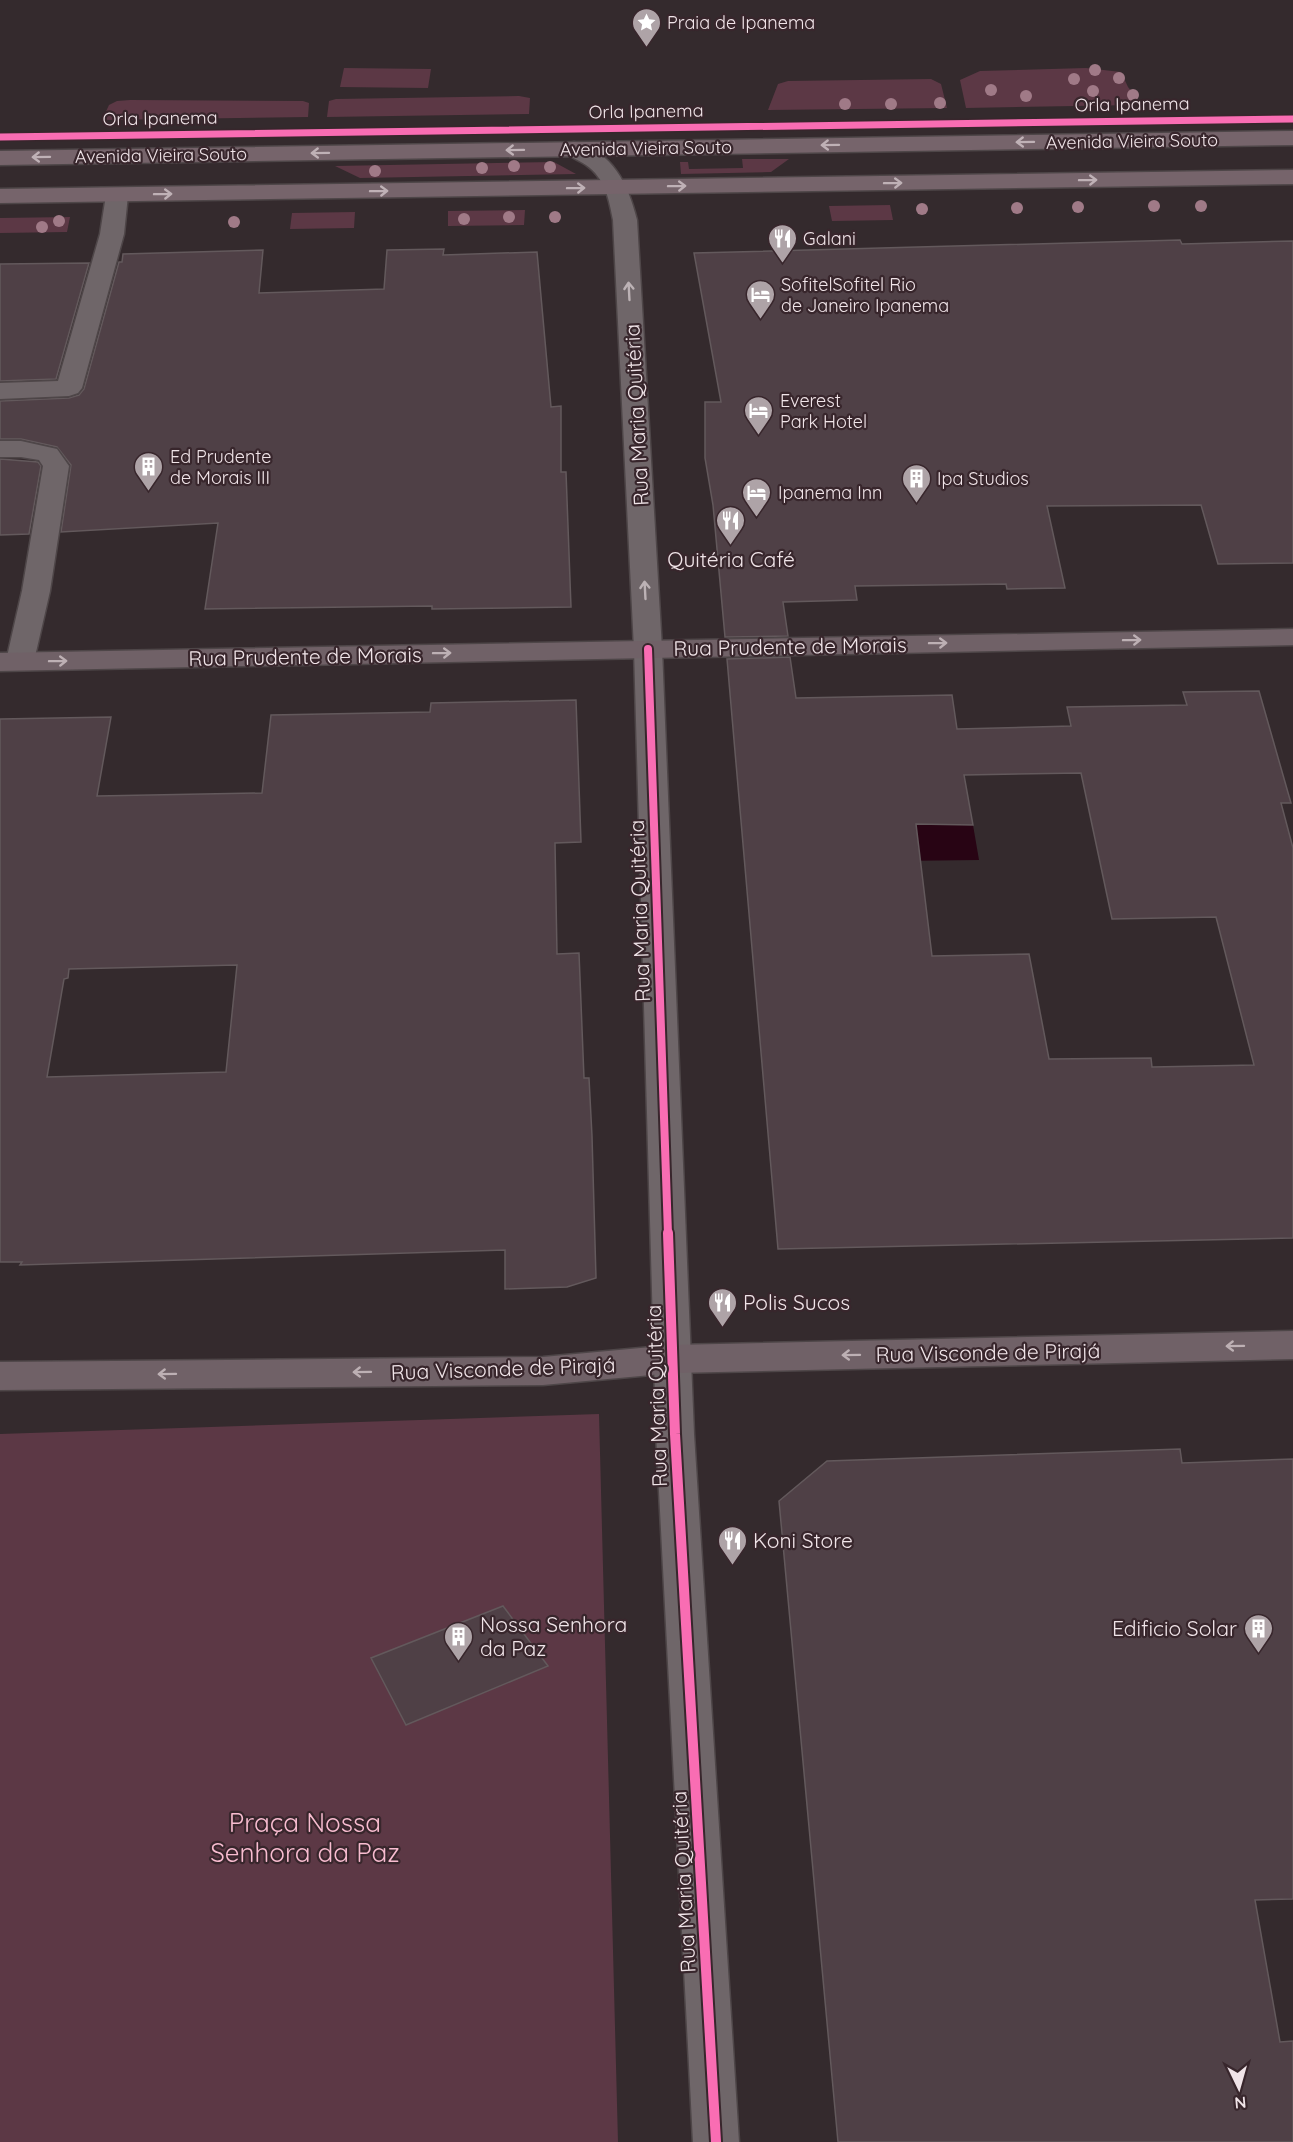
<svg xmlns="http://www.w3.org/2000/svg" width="1293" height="2142" viewBox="0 0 1293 2142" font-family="Quicksand,sans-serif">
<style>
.green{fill:#5c3845}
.water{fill:#280414}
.building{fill:#4f4046;stroke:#63595c;stroke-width:1.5;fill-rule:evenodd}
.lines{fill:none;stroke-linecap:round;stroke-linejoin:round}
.minor-casing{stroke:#4e4648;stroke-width:3}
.major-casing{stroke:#4e4648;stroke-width:3}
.highway-casing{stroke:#4e4648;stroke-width:3}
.minor{fill:#6f6669;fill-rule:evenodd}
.major{fill:#706167;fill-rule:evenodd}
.highway{fill:#76646b;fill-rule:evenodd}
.cycleway-far2-casing{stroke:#38262c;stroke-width:10}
.cycleway-far1-casing{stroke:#38262c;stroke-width:12}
.cycleway-casing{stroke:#38262c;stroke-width:14}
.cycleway-far2{stroke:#f96db3;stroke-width:7}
.cycleway-far1{stroke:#f96db3;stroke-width:8}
.cycleway{stroke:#f96db3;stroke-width:10}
.tree{fill:#a07a87}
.oneway{stroke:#bfb1b6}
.oneway2{stroke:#bcb2b5}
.oneway3{stroke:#bdb0b4}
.labels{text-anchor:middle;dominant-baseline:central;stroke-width:4.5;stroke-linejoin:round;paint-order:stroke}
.far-poi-label{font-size:18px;fill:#f0e4e8;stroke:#38262c;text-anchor:start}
.far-street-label{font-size:18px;fill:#f0e4e8;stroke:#38262c}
.street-label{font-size:21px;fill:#f0e4e8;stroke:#38262c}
.poi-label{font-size:21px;fill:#f0e4e8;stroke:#38262c;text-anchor:start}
.near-park-label{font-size:26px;fill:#f8bcd0;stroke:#38262c}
</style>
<rect width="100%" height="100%" fill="#342a2d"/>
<!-- green -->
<path class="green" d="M 344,68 L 431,69 L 428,88 L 340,87 Z
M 1086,68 L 1121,72 L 1128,87 L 1137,98 L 1134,105 L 966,108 L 960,80 L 980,71 Z
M 931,79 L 941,84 L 947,108 L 768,110 L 778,84 L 788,81 Z
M 519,96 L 530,98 L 529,114 L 327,117 L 329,101 L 336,99 Z
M 130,100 L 303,101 L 309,103 L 308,117 L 102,120 L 109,105 L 117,101 Z
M 742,159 L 789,159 L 771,172 L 681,174 L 680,162 L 688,162 L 689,169 L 743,168 Z
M 554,162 L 576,174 L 360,178 L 335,166 Z
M 890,205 L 893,220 L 832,221 L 829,206 Z
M 525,210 L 524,225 L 448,226 L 448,211 Z
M 355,212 L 354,228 L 290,229 L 292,213 Z
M 70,217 L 67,232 L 0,233 L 0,218 Z
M 599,1414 L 618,2142 L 0,2142 L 0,1434 Z"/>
<!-- water -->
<path class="water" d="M 892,824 L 973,825 L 979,860 L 897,861 Z"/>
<!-- building -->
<path class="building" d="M 1180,240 L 1182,244 L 1293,241 L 1293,563 L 1218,564 L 1201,505 L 1047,506 L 1065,588 L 1007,589 L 1006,584 L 855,586 L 857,600 L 783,602 L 788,636 L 725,637 L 713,505 L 705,458 L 705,402 L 721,402 L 694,253 Z
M 444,249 L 443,255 L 537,252 L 551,407 L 561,406 L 561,472 L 566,472 L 571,607 L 432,609 L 432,606 L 205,609 L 218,523 L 61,532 L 71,465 L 57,447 L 21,439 L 0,439 L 0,401 L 69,398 L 79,395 L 84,389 L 119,262 L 122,262 L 123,254 L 263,250 L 259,293 L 384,289 L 387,250 Z
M 89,263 L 56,379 L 0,381 L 0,264 Z
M 0,459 L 38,462 L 41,466 L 29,534 L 0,535 Z
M 790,657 L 796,698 L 952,695 L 957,729 L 1071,726 L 1067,707 L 1187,705 L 1183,692 L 1259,691 L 1291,803 L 1281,803 L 1293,848 L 1293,1238 L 778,1249 L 727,659 ZM 1081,773 L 1112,919 L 1216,917 L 1254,1065 L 1152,1067 L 1151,1058 L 1049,1059 L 1029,954 L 932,956 L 916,824 L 973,825 L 964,775 Z
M 576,700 L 581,842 L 555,843 L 557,954 L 579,953 L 584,1078 L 589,1078 L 592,1136 L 596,1278 L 567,1287 L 505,1289 L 505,1250 L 20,1265 L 22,1262 L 0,1262 L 0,719 L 111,717 L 97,796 L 262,793 L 271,715 L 430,712 L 431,703 ZM 237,965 L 226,1072 L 47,1077 L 64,979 L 68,978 L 69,969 Z
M 1180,1449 L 1182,1463 L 1293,1459 L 1293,1899 L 1255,1900 L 1280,2042 L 1293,2041 L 1293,2142 L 838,2142 L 779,1501 L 827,1461 Z
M 503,1606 L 548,1666 L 406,1725 L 371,1658 Z"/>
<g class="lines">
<defs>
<path id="minor" d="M 574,142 C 613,152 628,184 637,220 L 662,649 L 694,1434 L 739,2142 L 693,2142 L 656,1434 L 634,649 L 613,220 C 609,199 605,178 586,165 C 579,160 568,157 563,149 L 566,144 Z
M 117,188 L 125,190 L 128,195 L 124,234 L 82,388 L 78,393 L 69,396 L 0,399 L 0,383 L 58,381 L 100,234 L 106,195 L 109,190 Z
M 0,441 L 21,441 L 57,449 L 69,466 L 50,591 L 34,661 L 30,667 L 20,670 L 10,667 L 6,661 L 22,591 L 43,466 L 39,460 L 21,457 L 0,457 Z"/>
<path id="major" d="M 1293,629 L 1293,645 L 0,671 L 0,653 Z
M 1293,1331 L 1293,1359 L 673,1373 L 543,1385 L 0,1390 L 0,1362 L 543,1357 L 673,1345 Z"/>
<path id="highway" d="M 1293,131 L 1293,145 L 0,165 L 0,151 Z
M 1293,170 L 1293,184 L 0,203 L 0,189 Z"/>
</defs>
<!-- minor casing -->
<use href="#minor" class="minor-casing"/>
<!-- major casing -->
<use href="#major" class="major-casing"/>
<!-- highway casing -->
<use href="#highway" class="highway-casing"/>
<!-- minor -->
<use href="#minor" class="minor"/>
<!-- major -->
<use href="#major" class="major"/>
<!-- highway -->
<use href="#highway" class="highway"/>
<defs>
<path id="cycleway-far2" d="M 0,137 L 1293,119"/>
<path id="cycleway-far1" d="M 648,649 L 668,1234"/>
<path id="cycleway" d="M 668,1233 L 675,1434 L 716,2142"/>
</defs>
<!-- cycleway-far2 casing -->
<use href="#cycleway-far2" class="cycleway-far2-casing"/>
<!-- cycleway-far1 casing -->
<use href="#cycleway-far1" class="cycleway-far1-casing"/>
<!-- cycleway casing -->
<use href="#cycleway" class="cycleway-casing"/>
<!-- cycleway-far2 -->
<use href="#cycleway-far2" class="cycleway-far2"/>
<!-- cycleway-far1 -->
<use href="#cycleway-far1" class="cycleway-far1"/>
<!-- cycleway -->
<use href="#cycleway" class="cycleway"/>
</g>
<!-- trees -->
<g class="tree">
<circle cx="1095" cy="70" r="6"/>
<circle cx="1119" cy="78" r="6"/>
<circle cx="1074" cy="79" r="6"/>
<circle cx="991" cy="90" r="6"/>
<circle cx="1093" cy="91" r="6"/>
<circle cx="1133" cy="95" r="6"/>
<circle cx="1026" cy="96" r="6"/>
<circle cx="940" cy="103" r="6"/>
<circle cx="845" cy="104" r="6"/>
<circle cx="891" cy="104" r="6"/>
<circle cx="514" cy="166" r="6"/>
<circle cx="550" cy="167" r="6"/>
<circle cx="482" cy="168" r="6"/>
<circle cx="375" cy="171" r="6"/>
<circle cx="1154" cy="206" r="6"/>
<circle cx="1201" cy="206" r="6"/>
<circle cx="1078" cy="207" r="6"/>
<circle cx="1017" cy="208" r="6"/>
<circle cx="922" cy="209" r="6"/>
<circle cx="509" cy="217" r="6"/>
<circle cx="555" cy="217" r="6"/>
<circle cx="464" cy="219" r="6"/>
<circle cx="59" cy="221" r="6"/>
<circle cx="234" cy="222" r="6"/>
<circle cx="42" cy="227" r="6"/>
</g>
<!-- one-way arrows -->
<defs><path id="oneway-shaft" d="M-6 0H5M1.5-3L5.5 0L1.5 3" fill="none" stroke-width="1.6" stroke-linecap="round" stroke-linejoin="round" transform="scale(1.5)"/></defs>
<g class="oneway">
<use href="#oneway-shaft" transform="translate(1025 142) rotate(179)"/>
<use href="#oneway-shaft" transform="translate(830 145) rotate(179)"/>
<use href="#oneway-shaft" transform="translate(515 150) rotate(179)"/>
<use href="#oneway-shaft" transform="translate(320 153) rotate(179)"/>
<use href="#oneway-shaft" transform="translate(41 157) rotate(179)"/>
<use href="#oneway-shaft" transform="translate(1088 180) rotate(-1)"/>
<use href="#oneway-shaft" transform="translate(893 183) rotate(-1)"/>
<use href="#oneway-shaft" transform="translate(677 186) rotate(-1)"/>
<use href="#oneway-shaft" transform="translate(576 188) rotate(-1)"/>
<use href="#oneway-shaft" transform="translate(379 191) rotate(-1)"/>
<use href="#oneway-shaft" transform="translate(163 194) rotate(-1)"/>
</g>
<g class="oneway2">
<use href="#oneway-shaft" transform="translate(629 291) rotate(-93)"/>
<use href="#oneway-shaft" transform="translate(645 590) rotate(-93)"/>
</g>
<g class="oneway3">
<use href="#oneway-shaft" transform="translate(1132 640) rotate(-1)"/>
<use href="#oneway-shaft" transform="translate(938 643) rotate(-1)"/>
<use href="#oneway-shaft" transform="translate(442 653) rotate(-1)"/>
<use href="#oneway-shaft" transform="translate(58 661) rotate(-1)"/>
<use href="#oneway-shaft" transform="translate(1235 1346) rotate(179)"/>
<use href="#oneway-shaft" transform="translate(851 1355) rotate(179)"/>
<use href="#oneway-shaft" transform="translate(362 1372) rotate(179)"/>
<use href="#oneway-shaft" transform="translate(167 1374) rotate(179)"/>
</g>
<!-- icons -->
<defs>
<symbol id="sight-pin" viewBox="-11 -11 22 30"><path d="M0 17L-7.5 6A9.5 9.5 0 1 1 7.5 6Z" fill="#aea3a7" stroke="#38262c"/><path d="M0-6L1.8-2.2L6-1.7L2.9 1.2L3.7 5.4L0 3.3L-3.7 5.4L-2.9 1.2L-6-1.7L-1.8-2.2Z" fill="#fff"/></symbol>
<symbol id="restaurant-pin" viewBox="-11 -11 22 30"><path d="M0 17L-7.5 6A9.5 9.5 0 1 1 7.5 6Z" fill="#aea3a7" stroke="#38262c"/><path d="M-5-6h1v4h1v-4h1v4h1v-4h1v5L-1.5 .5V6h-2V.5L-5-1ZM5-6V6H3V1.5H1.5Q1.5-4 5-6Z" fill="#fff"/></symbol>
<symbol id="hotel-pin" viewBox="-11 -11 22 30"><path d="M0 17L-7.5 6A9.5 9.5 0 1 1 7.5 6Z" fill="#aea3a7" stroke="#38262c"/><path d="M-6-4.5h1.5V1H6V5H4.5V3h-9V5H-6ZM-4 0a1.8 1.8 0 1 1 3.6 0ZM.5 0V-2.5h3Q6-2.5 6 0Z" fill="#fff"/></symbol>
<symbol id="building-pin" viewBox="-11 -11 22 30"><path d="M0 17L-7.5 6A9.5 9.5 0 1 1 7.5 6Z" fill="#aea3a7" stroke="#38262c"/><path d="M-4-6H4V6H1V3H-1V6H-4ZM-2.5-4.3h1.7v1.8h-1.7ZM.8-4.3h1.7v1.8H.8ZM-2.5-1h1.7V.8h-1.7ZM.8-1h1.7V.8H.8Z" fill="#fff"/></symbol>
</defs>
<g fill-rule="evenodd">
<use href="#sight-pin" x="630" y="6" width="33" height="45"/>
<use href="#restaurant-pin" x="766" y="222" width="33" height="45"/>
<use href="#hotel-pin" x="744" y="278" width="33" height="45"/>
<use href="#hotel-pin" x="742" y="394" width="33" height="45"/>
<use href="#building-pin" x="132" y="450" width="33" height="45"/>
<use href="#building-pin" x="900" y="462" width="33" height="45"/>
<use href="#hotel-pin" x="740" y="476" width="33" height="45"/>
<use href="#restaurant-pin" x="714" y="504" width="33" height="45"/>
<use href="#restaurant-pin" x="706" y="1286" width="33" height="45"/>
<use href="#restaurant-pin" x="716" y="1524" width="33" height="45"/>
<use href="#building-pin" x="1242" y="1612" width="33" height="45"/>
<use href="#building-pin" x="442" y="1620" width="33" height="45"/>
</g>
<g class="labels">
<!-- far-poi labels -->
<g class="far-poi-label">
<text x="667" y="22">Praia de Ipanema</text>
<text x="803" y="238">Galani</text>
<text x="781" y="284">SofitelSofitel Rio<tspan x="781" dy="21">de Janeiro Ipanema</tspan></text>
<text x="780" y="400">Everest<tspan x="780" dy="21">Park Hotel</tspan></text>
<text x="170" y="456">Ed Prudente<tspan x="170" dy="21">de Morais III</tspan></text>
<text x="937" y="478">Ipa Studios</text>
<text x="778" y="492">Ipanema Inn</text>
</g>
<!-- far-street labels -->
<g class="far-street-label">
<text transform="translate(1132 104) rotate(-1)">Orla Ipanema</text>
<text transform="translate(646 111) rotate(-1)">Orla Ipanema</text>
<text transform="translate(160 118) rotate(-1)">Orla Ipanema</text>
<text transform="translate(1132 141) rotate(-1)">Avenida Vieira Souto</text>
<text transform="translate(646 148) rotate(-1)">Avenida Vieira Souto</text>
<text transform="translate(161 155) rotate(-1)">Avenida Vieira Souto</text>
</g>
<!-- street labels -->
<g class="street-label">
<text transform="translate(636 415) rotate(-93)">Rua Maria Quitéria</text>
<text transform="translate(790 646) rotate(-1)">Rua Prudente de Morais</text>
<text transform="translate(305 656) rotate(-1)">Rua Prudente de Morais</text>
<text transform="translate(639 911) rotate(-92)">Rua Maria Quitéria</text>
<text transform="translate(988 1352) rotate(-1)">Rua Visconde de Pirajá</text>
<text transform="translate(503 1368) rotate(-2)">Rua Visconde de Pirajá</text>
<text transform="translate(656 1396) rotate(-92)">Rua Maria Quitéria</text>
<text transform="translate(683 1882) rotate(-93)">Rua Maria Quitéria</text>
</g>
<!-- poi labels -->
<g class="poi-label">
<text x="731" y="559" text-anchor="middle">Quitéria Café</text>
<text x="743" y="1302">Polis Sucos</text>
<text x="753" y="1540">Koni Store</text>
<text x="480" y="1624">Nossa Senhora<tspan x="480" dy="24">da Paz</tspan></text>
<text x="1237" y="1628" text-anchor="end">Edificio Solar</text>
</g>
<!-- near-park labels -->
<g class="near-park-label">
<text x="305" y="1822">Praça Nossa<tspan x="305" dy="30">Senhora da Paz</tspan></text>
</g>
</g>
<!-- north arrow -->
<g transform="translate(1239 2088) rotate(175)" stroke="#38262c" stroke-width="4.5" paint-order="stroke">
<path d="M0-4.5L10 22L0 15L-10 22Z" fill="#f0e4e8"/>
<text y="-9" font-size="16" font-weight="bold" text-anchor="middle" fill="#f0e4e8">N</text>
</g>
</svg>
